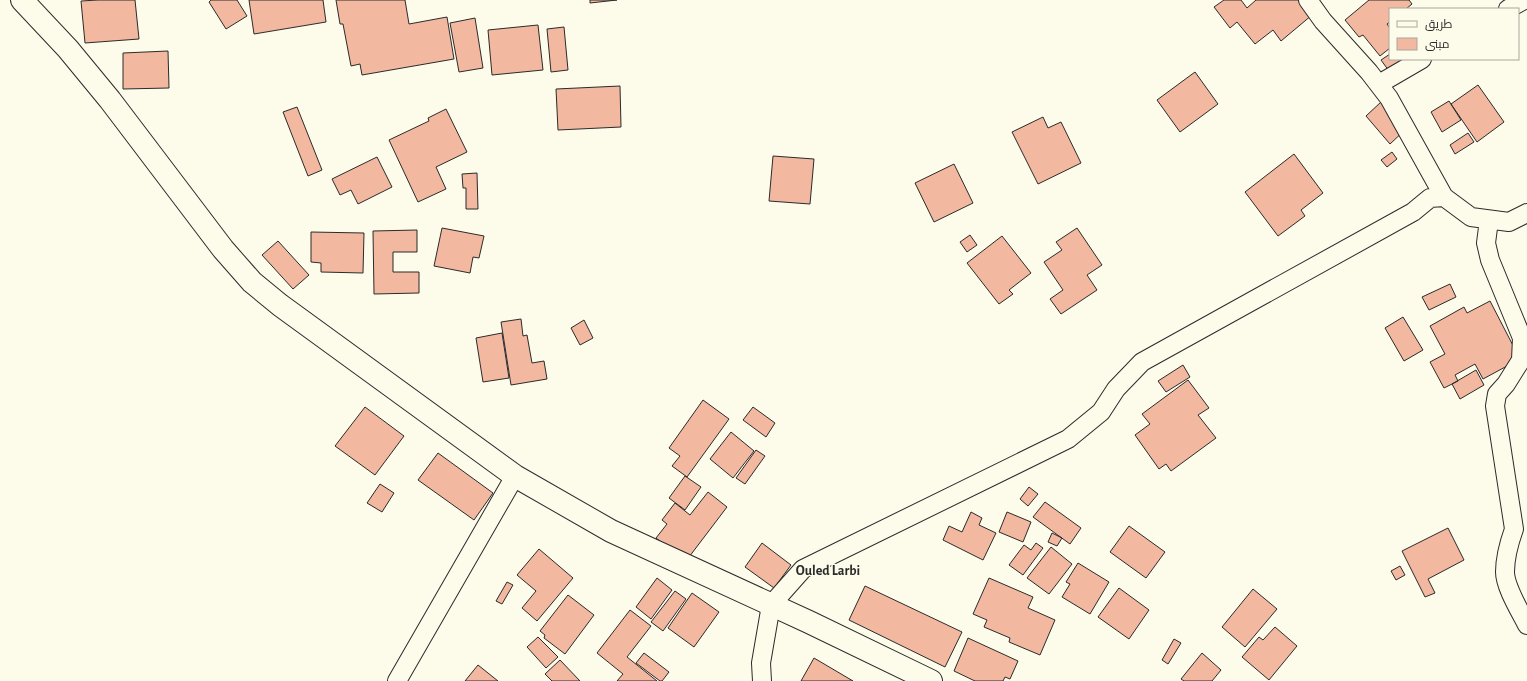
<svg xmlns="http://www.w3.org/2000/svg" width="1527" height="681" viewBox="0 0 1527 681" font-family="'Alegreya Sans',Cairo,sans-serif">
<style>
.building{fill:#f2b8a0;stroke:#2b2b2b}
.lines{fill:none;stroke-linecap:round;stroke-linejoin:round}
.minor-casing{stroke:#2b2b2b;stroke-width:20}
.tertiary-casing{stroke:#2b2b2b;stroke-width:24}
.minor{stroke:#fdfbea;stroke-width:18}
.tertiary{stroke:#fdfbea;stroke-width:22}
.labels{text-anchor:middle;dominant-baseline:central;stroke-width:3;stroke-linejoin:round;paint-order:stroke}
.quarter-label{font-size:14px;font-weight:bold;fill:#2b2b2b;stroke:#fdfbea}
</style>
<rect width="100%" height="100%" fill="#fdfbea"/>
<!-- building -->
<path class="building" d="M 98,0 L 135,0 L 139,39 L 85,43 L 81,1 Z
M 211,0 L 237,0 L 247,16 L 226,29 L 209,2 Z
M 249,0 L 323,0 L 326,22 L 254,34 Z
M 336,0 L 405,0 L 409,24 L 447,17 L 454,59 L 362,75 L 360,64 L 351,66 L 343,24 L 340,24 Z
M 590,0 L 617,0 L 590,3 Z
M 1224,0 L 1241,0 L 1247,8 L 1256,0 L 1300,0 L 1312,15 L 1281,41 L 1273,30 L 1255,44 L 1237,22 L 1230,28 L 1214,7 Z
M 1369,0 L 1409,0 L 1412,4 L 1406,9 L 1390,9 L 1390,22 L 1387,24 L 1390,28 L 1390,48 L 1380,56 L 1363,35 L 1359,37 L 1345,20 Z
M 475,18 L 483,68 L 459,72 L 450,23 Z
M 538,25 L 543,70 L 492,75 L 488,30 Z
M 564,27 L 568,70 L 551,72 L 547,29 Z
M 168,51 L 169,88 L 123,89 L 123,53 Z
M 1390,54 L 1390,59 L 1420,59 L 1397,82 L 1381,60 Z
M 1195,72 L 1218,104 L 1180,132 L 1157,100 Z
M 1478,85 L 1504,122 L 1477,142 L 1451,104 Z
M 620,86 L 621,127 L 558,130 L 556,89 Z
M 1449,101 L 1461,120 L 1442,132 L 1431,112 Z
M 1381,102 L 1406,129 L 1390,144 L 1366,116 Z
M 297,107 L 322,170 L 308,176 L 283,112 Z
M 446,109 L 467,152 L 436,167 L 446,189 L 418,202 L 389,140 L 429,121 L 428,118 Z
M 1043,117 L 1048,128 L 1061,122 L 1081,163 L 1038,184 L 1012,132 Z
M 1468,133 L 1474,142 L 1455,154 L 1450,145 Z
M 1392,152 L 1397,159 L 1387,167 L 1381,160 Z
M 1294,154 L 1323,193 L 1301,210 L 1305,216 L 1278,236 L 1245,192 Z
M 773,156 L 814,159 L 810,204 L 769,201 Z
M 377,157 L 392,187 L 358,204 L 351,190 L 340,195 L 332,179 Z
M 954,164 L 973,203 L 934,222 L 915,183 Z
M 477,173 L 478,209 L 466,209 L 466,188 L 463,188 L 462,174 Z
M 442,228 L 484,236 L 479,258 L 473,257 L 470,273 L 434,266 Z
M 1077,228 L 1102,265 L 1087,275 L 1097,290 L 1061,314 L 1050,299 L 1063,290 L 1044,262 L 1062,250 L 1056,242 Z
M 417,230 L 417,252 L 393,252 L 393,272 L 419,272 L 419,293 L 374,294 L 373,231 Z
M 311,232 L 364,233 L 363,273 L 321,272 L 321,263 L 311,262 Z
M 970,235 L 977,245 L 967,252 L 960,242 Z
M 1002,236 L 1031,273 L 1009,290 L 1013,294 L 999,304 L 967,263 Z
M 278,241 L 309,275 L 293,289 L 262,255 Z
M 1450,284 L 1456,297 L 1429,310 L 1422,297 Z
M 1490,301 L 1520,359 L 1483,379 L 1475,364 L 1455,375 L 1458,381 L 1444,388 L 1430,362 L 1445,354 L 1430,326 L 1464,307 L 1467,313 Z
M 1403,317 L 1423,350 L 1404,361 L 1385,328 Z
M 521,319 L 523,336 L 527,335 L 532,363 L 544,361 L 547,379 L 511,385 L 501,322 Z
M 584,320 L 593,338 L 580,345 L 571,328 Z
M 502,333 L 509,378 L 483,382 L 476,338 Z
M 1183,365 L 1190,377 L 1166,392 L 1158,381 Z
M 1476,370 L 1484,385 L 1460,399 L 1452,384 Z
M 1188,380 L 1209,408 L 1198,415 L 1216,438 L 1171,471 L 1166,464 L 1159,469 L 1135,435 L 1150,424 L 1142,414 Z
M 703,400 L 729,419 L 687,477 L 672,466 L 680,456 L 669,448 Z
M 365,407 L 404,436 L 375,475 L 335,446 Z
M 753,407 L 775,423 L 766,437 L 743,420 Z
M 731,432 L 754,451 L 733,478 L 710,459 Z
M 756,450 L 765,456 L 745,484 L 736,478 Z
M 438,453 L 493,493 L 474,520 L 418,480 Z
M 685,476 L 701,487 L 685,510 L 669,498 Z
M 380,484 L 394,493 L 382,512 L 367,503 Z
M 1029,487 L 1038,494 L 1028,506 L 1020,499 Z
M 708,492 L 727,507 L 686,561 L 656,538 L 667,524 L 662,520 L 675,503 L 690,515 Z
M 1045,502 L 1081,528 L 1070,544 L 1033,517 Z
M 971,512 L 982,518 L 979,525 L 996,533 L 983,560 L 943,540 L 949,526 L 962,532 Z
M 1007,512 L 1031,522 L 1023,542 L 999,532 Z
M 1129,526 L 1165,552 L 1146,578 L 1110,552 Z
M 1448,528 L 1464,560 L 1428,579 L 1435,593 L 1425,597 L 1402,551 Z
M 1052,533 L 1062,538 L 1057,546 L 1048,542 Z
M 762,543 L 791,565 L 774,588 L 745,567 Z
M 1036,543 L 1043,548 L 1023,575 L 1009,565 L 1024,545 L 1031,550 Z
M 1051,547 L 1072,564 L 1049,594 L 1027,578 Z
M 539,549 L 573,578 L 537,621 L 522,608 L 536,591 L 517,575 Z
M 1078,563 L 1109,582 L 1090,614 L 1062,597 L 1070,584 L 1066,582 Z
M 1400,566 L 1405,575 L 1396,580 L 1391,571 Z
M 657,578 L 672,590 L 651,619 L 636,607 Z
M 989,578 L 1033,597 L 1028,608 L 1055,620 L 1040,655 L 1009,642 L 1010,638 L 984,627 L 987,620 L 973,614 Z
M 507,582 L 513,585 L 502,604 L 496,601 Z
M 865,586 L 962,632 L 945,667 L 849,620 Z
M 1119,588 L 1149,610 L 1129,639 L 1098,617 Z
M 1253,589 L 1277,609 L 1245,647 L 1222,627 Z
M 675,591 L 686,599 L 663,631 L 651,622 Z
M 692,593 L 719,612 L 694,647 L 668,628 Z
M 568,595 L 594,615 L 565,654 L 544,638 L 545,635 L 540,631 Z
M 630,610 L 651,626 L 627,657 L 657,681 L 617,681 L 623,674 L 597,653 Z
M 1275,627 L 1297,646 L 1269,680 L 1242,657 L 1259,637 L 1263,640 Z
M 538,637 L 558,657 L 546,668 L 527,647 Z
M 968,638 L 1018,661 L 1010,679 L 1005,677 L 1003,681 L 975,681 L 954,671 Z
M 1174,639 L 1181,643 L 1168,664 L 1162,660 Z
M 644,653 L 669,672 L 662,681 L 660,681 L 636,663 Z
M 1202,653 L 1221,670 L 1212,681 L 1184,681 L 1181,679 Z
M 814,658 L 853,681 L 801,681 Z
M 560,660 L 580,681 L 552,681 L 545,674 Z
M 478,665 L 498,681 L 465,681 Z"/>
<g class="lines">
<defs>
<path id="minor" d="M 1308,0 L 1323,21 L 1369,72 L 1389,98 L 1444,197
M 1508,9 L 1524,0
M 1379,84 L 1422,59
M 1489,220 L 1486,243 L 1490,260 L 1522,338 L 1521,360 L 1506,384 L 1497,394 L 1495,406 L 1514,529 C 1509,543 1505,557 1505,572 C 1505,587 1520,611 1527,625
M 397,681 L 515,476
M 762,681 L 761,663 L 771,605 L 803,569 L 1068,439 L 1101,412 L 1116,389 L 1142,362 L 1413,212 L 1430,198 L 1444,197 L 1471,217 L 1509,222 L 1527,213"/>
<path id="tertiary" d="M 22,0 L 68,49 L 110,100 L 223,249 L 252,282 L 280,305 L 515,476 L 611,531 L 809,622 L 931,681"/>
</defs>
<!-- minor casing -->
<use href="#minor" class="minor-casing"/>
<!-- tertiary casing -->
<use href="#tertiary" class="tertiary-casing"/>
<!-- minor -->
<use href="#minor" class="minor"/>
<!-- tertiary -->
<use href="#tertiary" class="tertiary"/>
</g>
<g class="labels">
<!-- quarter labels -->
<g class="quarter-label">
<text x="828" y="571">Ouled Larbi</text>
</g>
</g>
<!-- legend -->
<rect x="1389" y="8" width="130" height="52" fill="#fdfbea" stroke="#a9a89e"/>
<rect x="1397" y="21" width="20" height="6" fill="#fdfbea" stroke="#a9a89e"/>
<text x="1425" y="28" font-size="12" fill="#2b2b2b">طريق</text>
<rect x="1397" y="38" width="20" height="12" fill="#f2b8a0" stroke="#a9a89e"/>
<text x="1425" y="48" font-size="12" fill="#2b2b2b">مبنى</text>
</svg>
